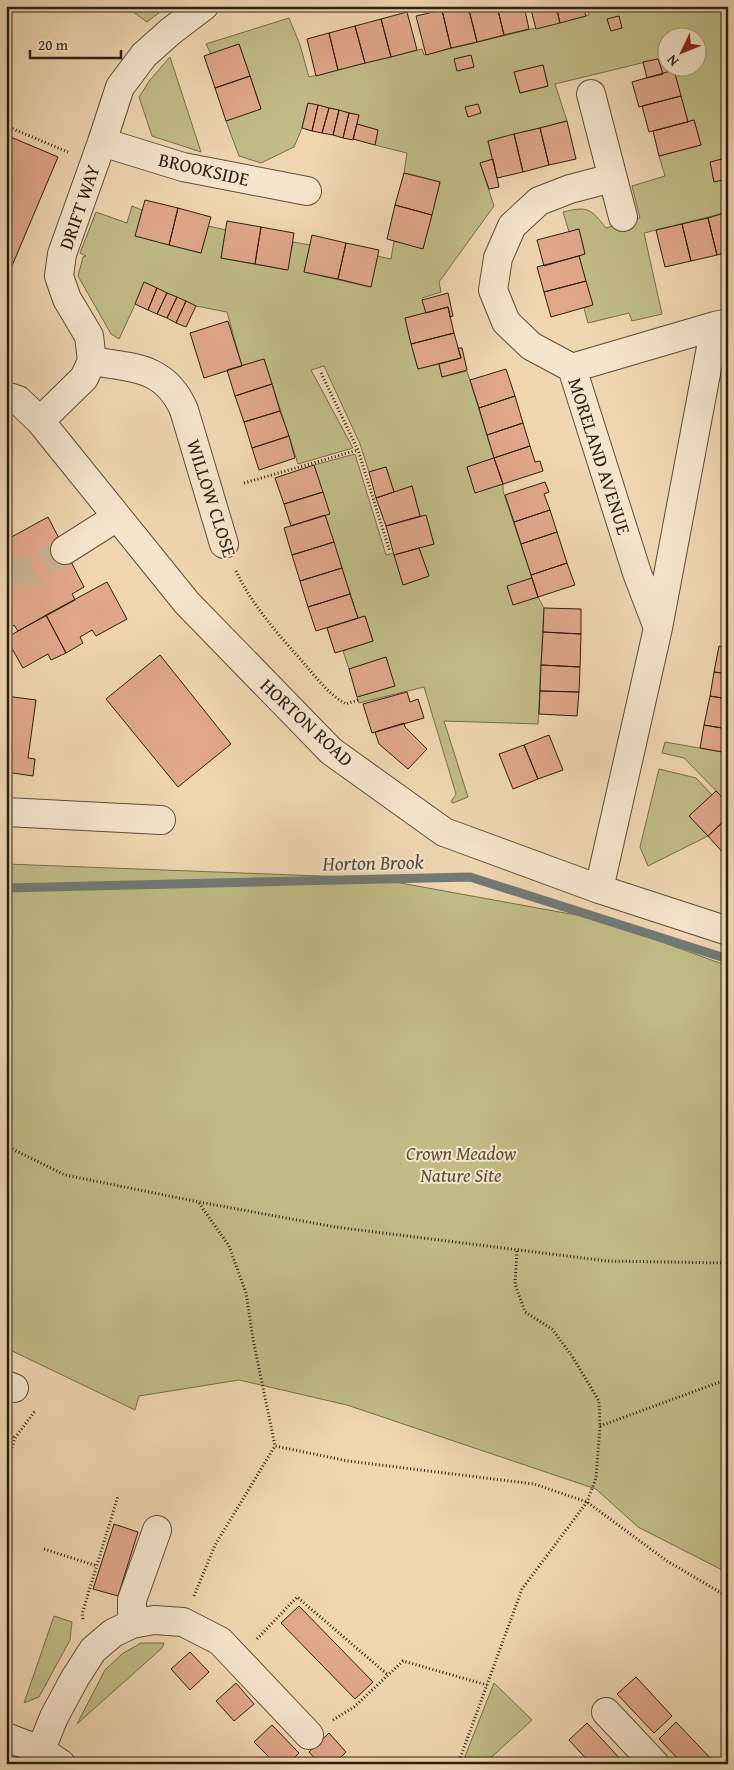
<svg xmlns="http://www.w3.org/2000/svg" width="734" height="1770" viewBox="0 0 734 1770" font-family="'Gentium Book Plus',serif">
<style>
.green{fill:#c1bc86;stroke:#766e4c;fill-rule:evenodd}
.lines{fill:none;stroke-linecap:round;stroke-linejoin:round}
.stream{stroke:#717a76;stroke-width:9}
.building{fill:#e1a78b;stroke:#2b2012}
.minor-tunnel{stroke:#c8b291;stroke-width:28;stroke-dasharray:28 14;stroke-linecap:butt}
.minor-casing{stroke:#5c4e3a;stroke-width:30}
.path{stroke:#2b2012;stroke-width:3;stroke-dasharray:1 2.5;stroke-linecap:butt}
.minor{stroke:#f5e4cc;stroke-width:28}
.labels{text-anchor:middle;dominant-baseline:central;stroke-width:4;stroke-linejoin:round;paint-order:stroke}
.street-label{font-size:19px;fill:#2b2012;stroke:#f5e4cc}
.park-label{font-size:19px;font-style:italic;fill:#584f35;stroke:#f5e4cc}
.water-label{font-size:20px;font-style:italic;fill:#4e4d44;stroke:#f5e4cc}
</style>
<rect width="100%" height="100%" fill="#efd6b1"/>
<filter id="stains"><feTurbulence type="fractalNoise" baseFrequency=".004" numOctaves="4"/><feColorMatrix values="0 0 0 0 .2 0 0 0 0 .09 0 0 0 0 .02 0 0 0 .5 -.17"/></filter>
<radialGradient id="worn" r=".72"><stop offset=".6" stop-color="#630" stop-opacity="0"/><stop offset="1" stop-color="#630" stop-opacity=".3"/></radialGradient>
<!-- green -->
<path class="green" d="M 125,6 L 168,6 L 147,22 Z
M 612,6 L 728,6 L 728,212 L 644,233 L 662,314 L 632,321 L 629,313 L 588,323 L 584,308 L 592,305 L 579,256 L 585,254 L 579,229 L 569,232 L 563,212 C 588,206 590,208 606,228 L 640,218 L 632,186 L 665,176 L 659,156 L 701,145 L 694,120 L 688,122 L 674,71 L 663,74 L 658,59 L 555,84 L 567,121 L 488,141 L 493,159 L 480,163 L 494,206 L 439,282 L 441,292 L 422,298 L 426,313 L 405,318 L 418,369 L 439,364 L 442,377 L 467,371 L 494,458 L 467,467 L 475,492 L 503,484 L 503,491 L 532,578 L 507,587 L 513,604 L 538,597 L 544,608 L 538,724 L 444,721 L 468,797 L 453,803 L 451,802 L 456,794 L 424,687 L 359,703 L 357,697 L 394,686 L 386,657 L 349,669 L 343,651 L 373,641 L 365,616 L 358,618 L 325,515 L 329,514 L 314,465 L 355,454 L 386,555 L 394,553 L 403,585 L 429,576 L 419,548 L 434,544 L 426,516 L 420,516 L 412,486 L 394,492 L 386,467 L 369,472 L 360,444 L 324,366 L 311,370 L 353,448 L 298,464 L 264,359 L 242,366 L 227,312 L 196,306 L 145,283 L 119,339 L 111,334 L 78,276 L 83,257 L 86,256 L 80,253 L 96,212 L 127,223 L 132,206 L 142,210 L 136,236 L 201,253 L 208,226 L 226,230 L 221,258 L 287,270 L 293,242 L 310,245 L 304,272 L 370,287 L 377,256 L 391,259 L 394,241 L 423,248 L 440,182 L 404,173 L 407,153 L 375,145 L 378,130 L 357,124 L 359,115 L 308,103 L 302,128 L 294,147 L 261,163 L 239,156 L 226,121 L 261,108 L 239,44 L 211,54 L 206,44 L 289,18 L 300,45 L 309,77 L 422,49 L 424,55 L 586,16 L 589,15 L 588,12 ZM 666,38 L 696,38 L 696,68 L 666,68 ZM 543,65 L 548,86 L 520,93 L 514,72 Z
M 170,57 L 201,152 L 152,136 L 139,97 L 150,80 Z
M 665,742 L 728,753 L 728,803 L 684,758 L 662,753 Z
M 659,769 L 696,778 L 712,795 L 689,816 L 708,836 L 648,866 L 640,847 Z
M 6,864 L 373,878 L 598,919 L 728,966 L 728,1573 L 638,1527 L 596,1489 L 347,1405 L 239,1380 L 139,1396 L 135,1410 L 6,1348 Z
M 54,1616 L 72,1622 L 70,1640 L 39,1697 L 24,1703 Z
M 141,1643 L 164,1643 L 162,1648 L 77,1724 L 105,1670 L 122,1654 Z
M 494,1683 L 532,1720 L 484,1764 L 462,1764 Z"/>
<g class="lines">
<!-- stream -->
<path class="stream" d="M 6,888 L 470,877 L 728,959"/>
</g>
<!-- building -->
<path class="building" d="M 457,6 L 468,6 L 477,42 L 451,48 L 442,10 Z
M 468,6 L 497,6 L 504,35 L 477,42 Z
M 497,6 L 524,6 L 529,29 L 504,35 Z
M 530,6 L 556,6 L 560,23 L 536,29 Z
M 556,6 L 583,6 L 586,16 L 560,23 Z
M 442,10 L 451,48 L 426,55 L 416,16 Z
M 407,12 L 417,50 L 391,57 L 381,19 Z
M 619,16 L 622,28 L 611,31 L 607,19 Z
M 381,19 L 391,57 L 365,63 L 355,26 Z
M 355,26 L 365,63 L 338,70 L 329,33 Z
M 329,33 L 338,70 L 316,76 L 307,39 Z
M 239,44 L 250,76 L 215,88 L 204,56 Z
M 471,55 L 474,67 L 457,71 L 454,59 Z
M 658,59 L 663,74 L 647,78 L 643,62 Z
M 543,65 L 548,86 L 520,93 L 514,72 Z
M 674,70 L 681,96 L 639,107 L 632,82 Z
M 250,76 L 261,109 L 226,121 L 215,88 Z
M 681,96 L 688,122 L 649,132 L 642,106 Z
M 308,103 L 318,105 L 312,131 L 302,128 Z
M 478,104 L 481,113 L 468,117 L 465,107 Z
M 318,105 L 329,108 L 322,133 L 312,131 Z
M 329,108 L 339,110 L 333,135 L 322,133 Z
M 339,110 L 349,113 L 343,138 L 333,135 Z
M 349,113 L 359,115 L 353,140 L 343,138 Z
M 694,120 L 701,145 L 659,156 L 653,131 Z
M 567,121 L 576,159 L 549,165 L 540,128 Z
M 357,124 L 378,130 L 375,145 L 353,139 Z
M 540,128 L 549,165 L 523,172 L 514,134 Z
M 514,134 L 523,172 L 497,178 L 488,141 Z
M 6,135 L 58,157 L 6,280 Z
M 493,159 L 499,187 L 489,189 L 480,163 Z
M 722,159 L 727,179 L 714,182 L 710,162 Z
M 404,173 L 440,182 L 432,215 L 395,205 Z
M 145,200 L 178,208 L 169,245 L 135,236 Z
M 395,205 L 432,215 L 423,249 L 387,239 Z
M 178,208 L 211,217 L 201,253 L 169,245 Z
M 728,212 L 728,252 L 717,255 L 708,218 Z
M 708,218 L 717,255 L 691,261 L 682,224 Z
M 227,221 L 261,227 L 255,264 L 221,258 Z
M 682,224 L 691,261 L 665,267 L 656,230 Z
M 261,227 L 294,233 L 288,270 L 255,264 Z
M 579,229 L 585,254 L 544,266 L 537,240 Z
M 312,235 L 346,243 L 338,279 L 304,272 Z
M 346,243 L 379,250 L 371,287 L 338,279 Z
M 579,256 L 586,281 L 544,292 L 537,267 Z
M 586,281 L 593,305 L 551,317 L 544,292 Z
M 144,282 L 157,288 L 148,310 L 135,304 Z
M 157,288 L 167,293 L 157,314 L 148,310 Z
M 167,293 L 177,297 L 167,318 L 157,314 Z
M 448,293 L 453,316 L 450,317 L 448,307 L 426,313 L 422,300 Z
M 177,297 L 186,301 L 176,323 L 167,318 Z
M 186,301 L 196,306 L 186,327 L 176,323 Z
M 448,307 L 454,333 L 411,344 L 405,318 Z
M 228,321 L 242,366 L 204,378 L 190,333 Z
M 454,333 L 461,358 L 418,369 L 411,344 Z
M 458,348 L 462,348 L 467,370 L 442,377 L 439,364 L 461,358 Z
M 264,359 L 272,384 L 235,396 L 227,370 Z
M 506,369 L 515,396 L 479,408 L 470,380 Z
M 272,384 L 280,411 L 244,422 L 235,396 Z
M 515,396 L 523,423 L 487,435 L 479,408 Z
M 280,411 L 289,436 L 252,448 L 244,422 Z
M 523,423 L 530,446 L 494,458 L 487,435 Z
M 289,436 L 295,458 L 259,470 L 252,448 Z
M 530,446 L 535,462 L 540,461 L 543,471 L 503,484 L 494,458 Z
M 494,458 L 503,484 L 475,493 L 467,467 Z
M 314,465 L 323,492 L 284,504 L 275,478 Z
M 386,467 L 394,492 L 376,498 L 369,472 Z
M 545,482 L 549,492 L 544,494 L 550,510 L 514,522 L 505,495 Z
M 412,486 L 420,516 L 386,526 L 376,498 Z
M 323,492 L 330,514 L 291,526 L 284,504 Z
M 550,510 L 557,532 L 521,544 L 514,522 Z
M 325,515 L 334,542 L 292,555 L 284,528 Z
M 426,515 L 434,544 L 394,555 L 386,526 Z
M 48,517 L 84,587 L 72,594 L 75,600 L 18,631 L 14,625 L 6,630 L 6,540 Z
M 557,532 L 567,563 L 531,575 L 521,544 Z
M 334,542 L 342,568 L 300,581 L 292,555 Z
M 419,548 L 429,576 L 403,585 L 394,555 Z
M 567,563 L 575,585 L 538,597 L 531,575 Z
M 342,568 L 350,594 L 308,607 L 300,581 Z
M 532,578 L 538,597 L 513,605 L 507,586 Z
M 107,582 L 127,619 L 96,636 L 92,630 L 80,637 L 83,643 L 66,653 L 46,615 Z
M 350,594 L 358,618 L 316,631 L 308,607 Z
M 544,608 L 581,609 L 581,634 L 543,632 Z
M 46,615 L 66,653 L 51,660 L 48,654 L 23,668 L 6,638 Z
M 365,616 L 373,641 L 335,653 L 327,628 Z
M 543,632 L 581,634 L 580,667 L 541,665 Z
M 719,646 L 728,648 L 728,674 L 714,672 Z
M 160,655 L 231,744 L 178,787 L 106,699 Z
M 386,657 L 395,686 L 357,697 L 349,669 Z
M 541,665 L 580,667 L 579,692 L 540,691 Z
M 714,672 L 728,674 L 728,699 L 710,696 Z
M 540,691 L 579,692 L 577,716 L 539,714 Z
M 407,692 L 410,702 L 418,699 L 424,718 L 372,733 L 363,704 Z
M 6,696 L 36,700 L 28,758 L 35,759 L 33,776 L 6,772 Z
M 710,696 L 728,699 L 728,729 L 704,725 Z
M 404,723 L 405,727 L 427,749 L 408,769 L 379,744 L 375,732 Z
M 704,725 L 728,729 L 728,753 L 700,748 Z
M 549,735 L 563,770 L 538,779 L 524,745 Z
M 524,745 L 538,779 L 513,789 L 499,754 Z
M 716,791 L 728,803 L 728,817 L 708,836 L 689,816 Z
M 728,817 L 728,854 L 726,856 L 708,836 Z
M 114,1524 L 138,1532 L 118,1596 L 93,1589 Z
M 299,1606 L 373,1682 L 355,1699 L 281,1623 Z
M 190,1652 L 209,1672 L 190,1690 L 171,1669 Z
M 636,1677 L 672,1716 L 654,1733 L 617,1694 Z
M 236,1683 L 254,1704 L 234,1721 L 216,1701 Z
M 676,1722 L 713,1761 L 711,1764 L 683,1764 L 659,1739 Z
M 587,1723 L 625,1764 L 591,1764 L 569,1740 Z
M 272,1725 L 299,1753 L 288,1764 L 276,1764 L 254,1742 Z
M 329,1733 L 346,1752 L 334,1764 L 320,1764 L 309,1752 Z"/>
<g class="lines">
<!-- minor-tunnel -->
<path class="minor-tunnel" d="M 6,570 L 32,572 L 65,550"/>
<defs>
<path id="minor" d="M 591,94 L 623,217
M 102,142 L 183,167 L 307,191
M 92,361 C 133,368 165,366 184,410 L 224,544
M 572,368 L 531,346 L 506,322 L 493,290 L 498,258 L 512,226 L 539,201 L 570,189 L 612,178
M 6,396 L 18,400 L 40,421 L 187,603 L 331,751 L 444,832 L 599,889 L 728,931
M 40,421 L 84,378 L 92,361 L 89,336 L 67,299 L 59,276 L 62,254 L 102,142 L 120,87 L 144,55 L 171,31 L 204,6
M 65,550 L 117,517
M 658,628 L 637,573 L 572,368 L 715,326
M 6,812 L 161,820
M 599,889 L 658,628 L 715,326 L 728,323
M 6,1385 L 14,1388
M 132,1624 L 132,1600 L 157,1530
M 606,1712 L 655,1764
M 6,1737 L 40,1750 L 61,1764
M 35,1764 L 54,1717 L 75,1678 L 93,1650 L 113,1633 L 132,1624 L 154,1620 L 183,1622 L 220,1641 L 309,1735"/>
</defs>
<!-- minor casing -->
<use href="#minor" class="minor-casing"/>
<!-- path -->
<path class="path" d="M 6,126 L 68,152
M 321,373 L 358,450 L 390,552
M 244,483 L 358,450
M 236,571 C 252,605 277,633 302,661 C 315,676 328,694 346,704 L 358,700
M 6,1146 L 65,1175 L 199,1202 L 335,1227 L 607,1261 L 728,1263
M 199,1203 L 229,1246 L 246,1293 L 253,1339 L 275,1446
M 600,1426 L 728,1379
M 6,1435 L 15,1438
M 6,1468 L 15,1438 L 35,1411
M 44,1549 L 97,1566
M 194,1596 L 215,1545 L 275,1446 L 348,1461 L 534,1484 L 587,1502 L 667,1561 L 728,1597
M 83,1619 L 82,1614 L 118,1496
M 257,1639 L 297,1597 L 388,1675
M 333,1720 L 354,1707 L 403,1661 L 487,1685
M 458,1764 L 522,1589 L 587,1502 L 596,1478 L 600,1426 L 599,1401 L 572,1356 L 552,1329 L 525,1312 L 515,1284 L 517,1250"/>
<!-- minor -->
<use href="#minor" class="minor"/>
</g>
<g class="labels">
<!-- street labels -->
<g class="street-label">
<text transform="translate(204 169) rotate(13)">BROOKSIDE</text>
<text transform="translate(79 207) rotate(-71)">DRIFT WAY</text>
<text transform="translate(600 456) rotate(72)">MORELAND AVENUE</text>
<text transform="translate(212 498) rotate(72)">WILLOW CLOSE</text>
<text transform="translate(307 722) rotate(43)">HORTON ROAD</text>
</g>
<!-- park labels -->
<g class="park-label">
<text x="461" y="1153">Crown Meadow<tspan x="461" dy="22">Nature Site</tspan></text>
</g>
<!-- water labels -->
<g class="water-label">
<text transform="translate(373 862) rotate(-1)">Horton Brook</text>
</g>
</g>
<!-- margin -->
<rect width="734" height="1770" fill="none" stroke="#efd6b1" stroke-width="25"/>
<rect x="8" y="8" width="719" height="1755" fill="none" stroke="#2b2012" stroke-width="2.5"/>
<rect x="12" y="12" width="709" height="1745" fill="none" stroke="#2b2012"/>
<!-- north arrow -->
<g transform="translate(682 52) rotate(227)"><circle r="24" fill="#f5e4cc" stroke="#a49682"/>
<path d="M0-4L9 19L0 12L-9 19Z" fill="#8f2418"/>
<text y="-8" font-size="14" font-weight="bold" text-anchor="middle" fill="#2b2012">N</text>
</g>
<!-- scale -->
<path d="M30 50v8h91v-8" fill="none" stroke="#2b2012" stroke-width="2.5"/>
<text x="38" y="50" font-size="15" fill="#2b2012" stroke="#f5e4cc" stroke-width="4" paint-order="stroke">20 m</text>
<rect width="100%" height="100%" filter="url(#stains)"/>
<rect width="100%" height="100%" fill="url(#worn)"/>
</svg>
